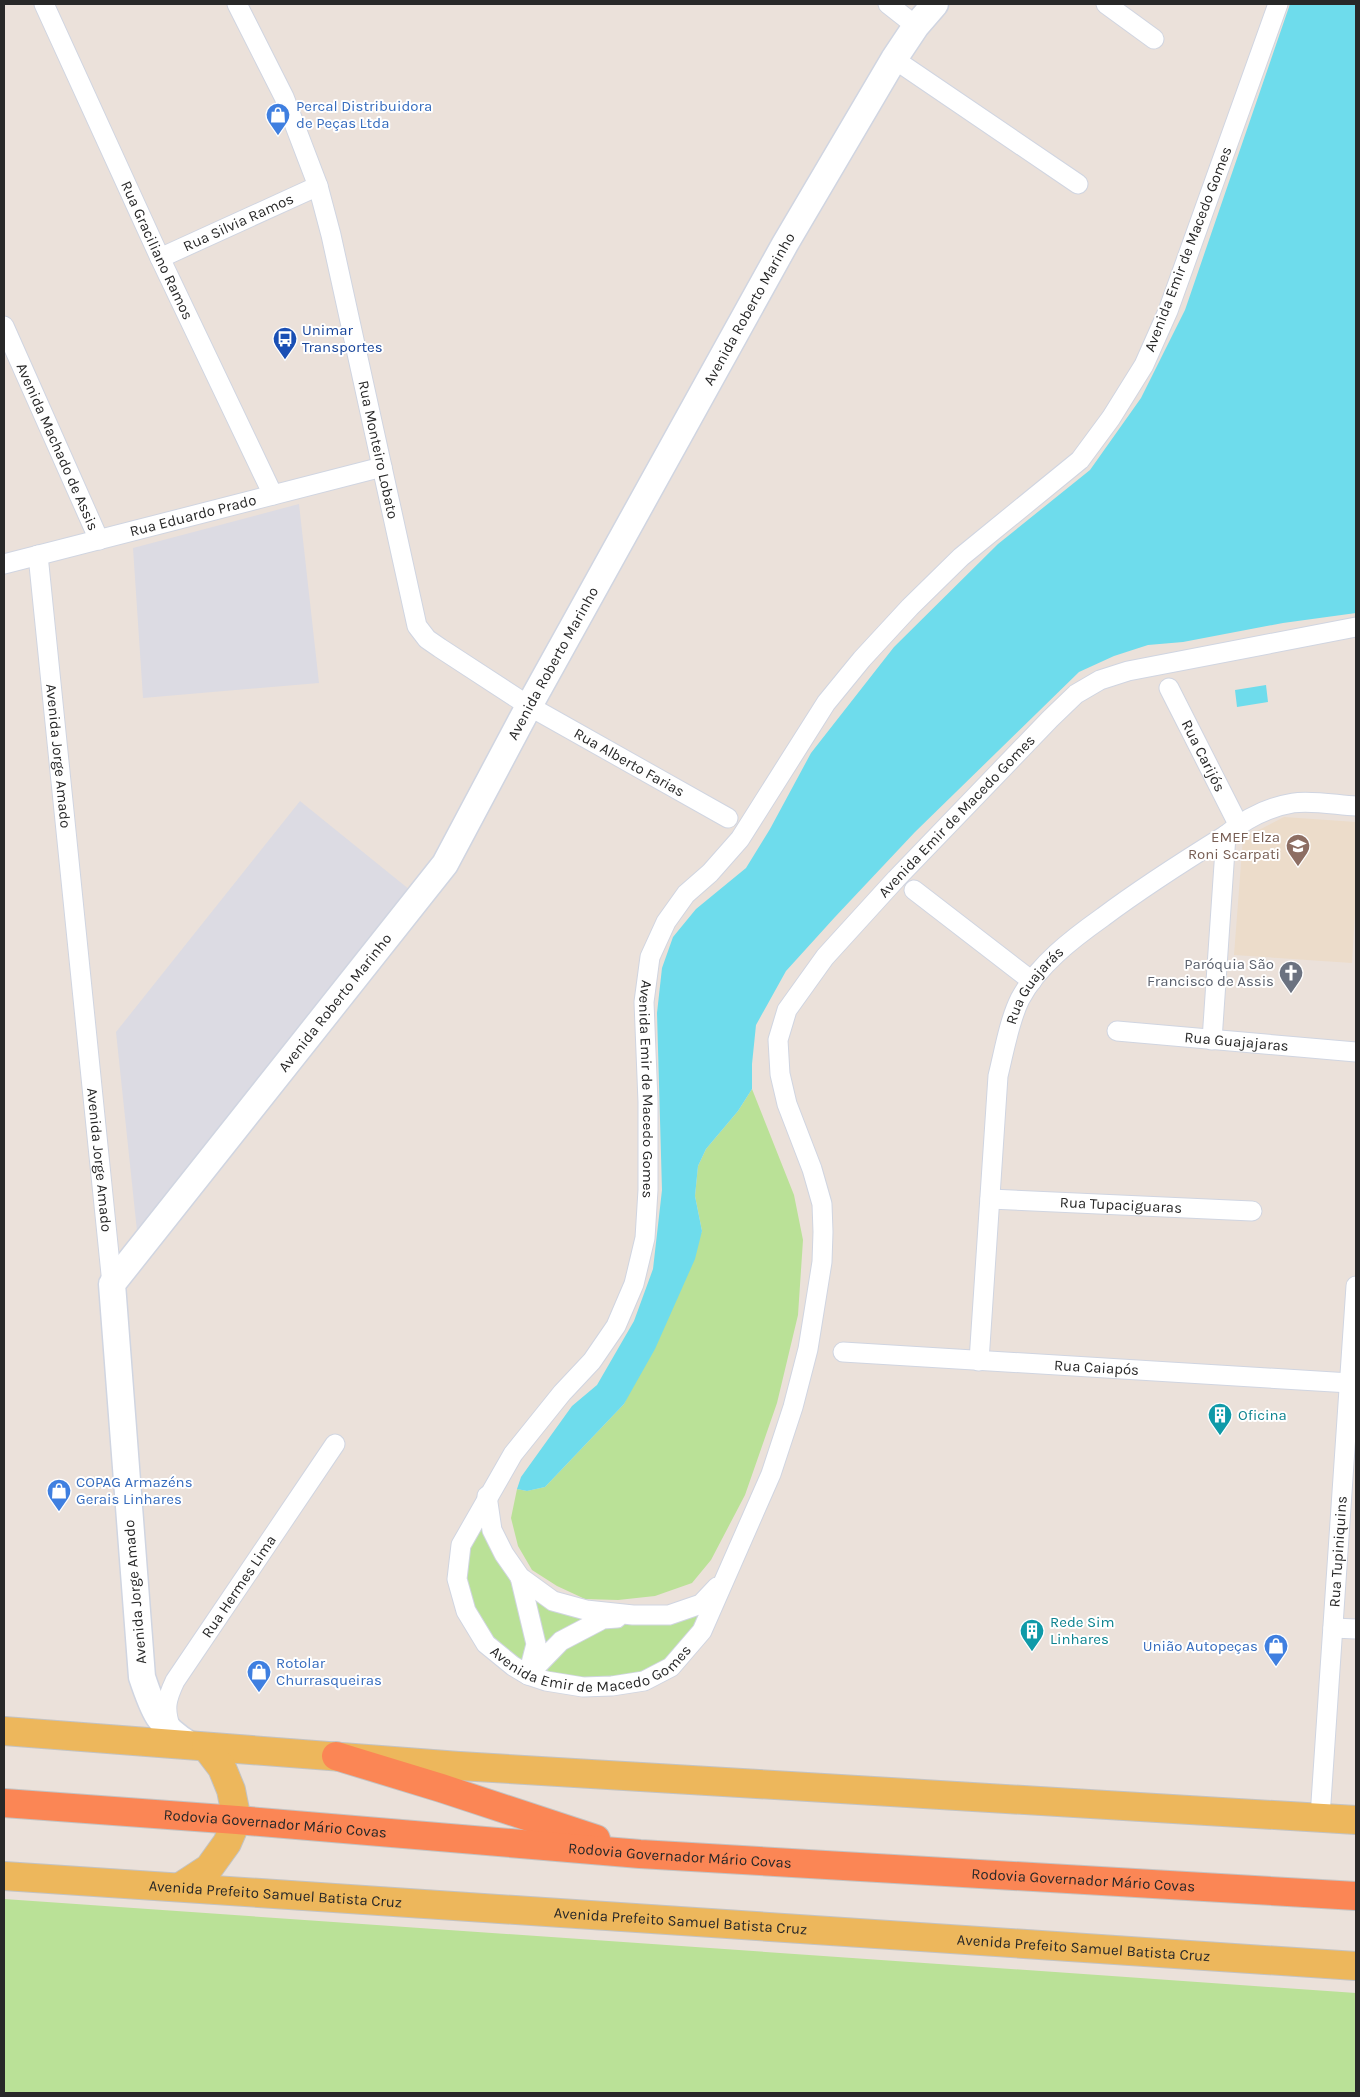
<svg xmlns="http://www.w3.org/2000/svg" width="1360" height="2097" viewBox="0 0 1360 2097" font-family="Karla,sans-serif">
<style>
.industrial{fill:#dcdbe3}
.education{fill:#ecdcca}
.green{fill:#bae197}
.water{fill:#6edcec}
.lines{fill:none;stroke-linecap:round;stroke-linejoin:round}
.street-casing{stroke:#d0d5e1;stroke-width:21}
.secondary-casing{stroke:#d0d5e1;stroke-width:29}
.primary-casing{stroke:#c3c3c3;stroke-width:30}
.highway-casing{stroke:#c3c3c3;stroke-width:30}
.street{stroke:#fff;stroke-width:19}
.secondary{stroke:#fff;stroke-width:26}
.primary{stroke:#edb75c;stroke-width:28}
.highway{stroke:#fb8655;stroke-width:28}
.labels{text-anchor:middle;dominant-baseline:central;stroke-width:4;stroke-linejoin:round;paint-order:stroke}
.shop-label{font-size:15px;fill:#366cbe;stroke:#fff;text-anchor:start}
.street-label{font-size:15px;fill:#282828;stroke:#fff}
.transit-label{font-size:15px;fill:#164399;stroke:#fff;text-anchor:start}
.education-label{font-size:15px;fill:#785e54;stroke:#fff;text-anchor:end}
.worship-label{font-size:15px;fill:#5b616d;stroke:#fff;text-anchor:end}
.culture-label{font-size:15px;fill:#0d838f;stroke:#fff;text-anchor:start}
</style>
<rect width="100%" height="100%" fill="#ebe1da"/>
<!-- industrial -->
<path class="industrial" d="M 299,504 L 319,683 L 143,698 L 133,548 Z
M 300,801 L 410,890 L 137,1231 L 116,1032 Z"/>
<!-- education -->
<path class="education" d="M 1284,817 L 1356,822 L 1356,897 L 1352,963 L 1234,955 L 1243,838 Z"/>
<!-- green -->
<path class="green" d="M 752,1089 L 794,1195 L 803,1240 L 798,1315 L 777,1403 L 745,1495 L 711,1560 L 692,1583 L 655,1596 L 618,1600 L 585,1599 L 557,1586 L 532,1570 L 518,1546 L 511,1518 L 517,1489 L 527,1491 L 545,1487 L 624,1404 L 702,1231 L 695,1196 L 698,1166 L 706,1149 L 738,1111 Z
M 487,1496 L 520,1577 L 586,1610 L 701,1604 L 702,1631 L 644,1681 L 528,1675 L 466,1611 L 461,1545 Z
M 4,1899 L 1356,1993 L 1356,2093 L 4,2093 Z"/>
<!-- water -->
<path class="water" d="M 1290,4 L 1356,4 L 1356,613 L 1283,623 L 1183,642 L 1148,645 L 1114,656 L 1079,672 L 915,832 L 835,917 L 786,971 L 756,1025 L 752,1064 L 752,1089 L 738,1111 L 706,1149 L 698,1166 L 695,1196 L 702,1231 L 695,1259 L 655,1349 L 624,1404 L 545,1487 L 527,1491 L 517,1489 L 521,1477 L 572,1406 L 597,1385 L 634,1321 L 653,1269 L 662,1190 L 657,1013 L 662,968 L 673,937 L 696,909 L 746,868 L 770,829 L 811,753 L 894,647 L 998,544 L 1090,470 L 1141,398 L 1185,310 Z
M 1266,685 L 1268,702 L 1237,707 L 1235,690 Z"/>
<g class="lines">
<defs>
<g id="street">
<path id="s1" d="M 44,4 L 160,258 L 273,495"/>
<path id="s2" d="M 237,4 L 284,97 L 318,186 L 331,235 L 417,626 L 427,639 L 440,648 L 529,706 L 728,818"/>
<path d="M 888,4 L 916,26"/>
<path d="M 1106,4 L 1154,39"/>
<path id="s3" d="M 1278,4 L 1168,311 L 1144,365 L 1111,418 L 1080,460 L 961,557 L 910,607 L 862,659 L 826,703 L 740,839 L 710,873 L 686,894 L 666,922 L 650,957 L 644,1002 L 648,1102 L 648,1190 L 645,1238 L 634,1284 L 616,1326 L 592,1361 L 562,1393 L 513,1454 L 461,1545 L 457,1579 L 466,1611 L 486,1644 L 513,1666 L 528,1675 L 546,1681 L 583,1687 L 612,1686 L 644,1681 L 671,1667 L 702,1631 L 771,1474 L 793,1407 L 808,1349 L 822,1262 L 823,1232 L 822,1204 L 812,1169 L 787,1104 L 780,1074 L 778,1040 L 787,1010 L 825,957 L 896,879 L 1050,719 L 1076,694 L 1100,680 L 1128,671 L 1356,627"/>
<path d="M 894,59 L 1078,184"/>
<path id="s4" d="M 160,258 L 318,186"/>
<path id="s5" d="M 4,326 L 99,540"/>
<path id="s6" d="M 38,555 L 112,1284"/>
<path id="s7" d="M 4,564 L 382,467"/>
<path id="s8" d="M 1169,688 L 1238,824"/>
<path d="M 914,890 L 1032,981"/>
<path id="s9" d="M 1117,1031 L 1356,1052"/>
<path d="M 1212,1040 L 1226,835"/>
<path id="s10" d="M 990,1199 L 1252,1211"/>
<path id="s11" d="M 843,1352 L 1350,1383"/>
<path id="s12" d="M 979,1361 L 998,1076 C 1004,1052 1009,1021 1020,999 C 1038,965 1072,939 1103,917 C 1143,887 1184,861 1226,835 C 1245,819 1269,807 1293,803 C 1311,800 1337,805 1356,806"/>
<path d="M 487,1496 L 492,1530 L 504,1554 L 520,1577 L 553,1601 L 586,1610 L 633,1615 L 669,1615 L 701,1604 L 717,1587"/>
<path d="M 520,1577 L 536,1644 L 528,1675 L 561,1641 L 603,1619 L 617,1618"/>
<path d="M 1333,1628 L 1356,1629"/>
<path id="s13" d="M 171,1729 C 164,1709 166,1700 175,1681 L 335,1444"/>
<path id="s14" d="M 1320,1817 L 1356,1286"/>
</g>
<g id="secondary">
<path id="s15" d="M 190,1745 C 159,1727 153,1710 142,1677 L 112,1284 L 445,864 L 529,706 L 785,244 L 894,59 L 916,26 L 935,4"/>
</g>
<g id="primary">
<path d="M 4,1731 L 459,1766 L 1356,1820"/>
<path id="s16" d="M 4,1876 L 1356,1966"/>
<path d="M 180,1887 L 209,1868 L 227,1843 L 237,1820 L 231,1790 L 222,1768 L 206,1747"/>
</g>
<g id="highway">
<path d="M 336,1756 L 441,1788 L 596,1839"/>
<path id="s17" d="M 4,1803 L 237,1820 L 640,1854 L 1356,1896"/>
</g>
</defs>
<!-- street casing -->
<use href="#street" class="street-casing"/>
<!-- secondary casing -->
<use href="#secondary" class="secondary-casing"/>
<!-- primary casing -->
<use href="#primary" class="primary-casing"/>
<!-- highway casing -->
<use href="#highway" class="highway-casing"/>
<!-- street -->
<use href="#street" class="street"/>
<!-- secondary -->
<use href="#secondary" class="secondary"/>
<!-- primary -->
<use href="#primary" class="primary"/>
<!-- highway -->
<use href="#highway" class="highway"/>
</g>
<!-- icons -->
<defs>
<symbol id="shop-pin" viewBox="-11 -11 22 30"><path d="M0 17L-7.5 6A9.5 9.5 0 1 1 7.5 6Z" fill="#3f7fe0" stroke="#fff"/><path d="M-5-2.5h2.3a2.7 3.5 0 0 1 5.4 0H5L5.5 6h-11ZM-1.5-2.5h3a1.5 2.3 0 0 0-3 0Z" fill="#fff"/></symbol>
<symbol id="bus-pin" viewBox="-11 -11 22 30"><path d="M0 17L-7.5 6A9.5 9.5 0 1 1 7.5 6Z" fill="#1a4fb4" stroke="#fff"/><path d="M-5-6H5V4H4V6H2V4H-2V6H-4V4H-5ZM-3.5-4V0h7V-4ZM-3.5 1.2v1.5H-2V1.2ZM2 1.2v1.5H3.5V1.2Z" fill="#fff"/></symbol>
<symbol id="school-pin" viewBox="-11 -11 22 30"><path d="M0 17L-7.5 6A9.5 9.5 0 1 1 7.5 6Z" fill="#8d6e63" stroke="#fff"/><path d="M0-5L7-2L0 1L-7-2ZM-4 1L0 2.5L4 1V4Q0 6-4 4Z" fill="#fff"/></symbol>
<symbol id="church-pin" viewBox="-11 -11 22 30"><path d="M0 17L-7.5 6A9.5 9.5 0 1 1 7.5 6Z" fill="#6b7280" stroke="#fff"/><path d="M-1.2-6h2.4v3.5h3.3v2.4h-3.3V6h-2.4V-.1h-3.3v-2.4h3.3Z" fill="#fff"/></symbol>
<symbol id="building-pin" viewBox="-11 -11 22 30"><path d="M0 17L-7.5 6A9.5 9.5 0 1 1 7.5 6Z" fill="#0f9aa8" stroke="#fff"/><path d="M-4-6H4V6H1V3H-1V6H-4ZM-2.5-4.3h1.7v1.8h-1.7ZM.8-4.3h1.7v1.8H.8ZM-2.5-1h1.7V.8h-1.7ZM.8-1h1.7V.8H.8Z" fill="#fff"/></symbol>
</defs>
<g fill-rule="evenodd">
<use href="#shop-pin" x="264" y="101" width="28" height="38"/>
<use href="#bus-pin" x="271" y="325" width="28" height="38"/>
<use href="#school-pin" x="1284" y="832" width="28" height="38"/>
<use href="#church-pin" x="1277" y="959" width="28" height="38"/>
<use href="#building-pin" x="1206" y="1401" width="28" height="38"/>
<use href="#shop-pin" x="45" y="1477" width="28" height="38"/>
<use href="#building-pin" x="1018" y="1617" width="28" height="38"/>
<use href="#shop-pin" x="1262" y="1632" width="28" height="38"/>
<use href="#shop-pin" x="245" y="1658" width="28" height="38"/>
</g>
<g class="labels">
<!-- shop labels -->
<g class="shop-label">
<text x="296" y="106">Percal Distribuidora<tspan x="296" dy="17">de Peças Ltda</tspan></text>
<text x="76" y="1482">COPAG Armazéns<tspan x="76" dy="17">Gerais Linhares</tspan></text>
<text x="1258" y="1646" text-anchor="end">União Autopeças</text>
<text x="276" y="1663">Rotolar<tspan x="276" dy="17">Churrasqueiras</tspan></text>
</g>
<!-- street labels -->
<g class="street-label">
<text stroke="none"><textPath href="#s4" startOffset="86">Rua Silvia Ramos</textPath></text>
<text transform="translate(1188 249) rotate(-69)">Avenida Emir de Macedo Gomes</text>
<text stroke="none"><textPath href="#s1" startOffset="271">Rua Graciliano Ramos</textPath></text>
<text stroke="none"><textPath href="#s15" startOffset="1649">Avenida Roberto Marinho</textPath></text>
<text stroke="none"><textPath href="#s5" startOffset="132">Avenida Machado de Assis</textPath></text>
<text stroke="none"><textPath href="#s2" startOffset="470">Rua Monteiro Lobato</textPath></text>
<text stroke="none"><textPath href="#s7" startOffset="195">Rua Eduardo Prado</textPath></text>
<text stroke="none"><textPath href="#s15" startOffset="1244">Avenida Roberto Marinho</textPath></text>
<text stroke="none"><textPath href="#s6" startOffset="202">Avenida Jorge Amado</textPath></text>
<text stroke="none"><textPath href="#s8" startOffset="76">Rua Carijós</textPath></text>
<text stroke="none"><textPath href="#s2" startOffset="904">Rua Alberto Farias</textPath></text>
<text stroke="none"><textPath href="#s3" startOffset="3070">Avenida Emir de Macedo Gomes</textPath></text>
<text stroke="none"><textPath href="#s12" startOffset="385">Rua Guajarás</textPath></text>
<text stroke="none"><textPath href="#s15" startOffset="839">Avenida Roberto Marinho</textPath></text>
<text stroke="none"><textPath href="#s9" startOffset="120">Rua Guajajaras</textPath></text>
<text stroke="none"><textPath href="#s3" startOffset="1296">Avenida Emir de Macedo Gomes</textPath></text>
<text stroke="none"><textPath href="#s6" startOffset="608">Avenida Jorge Amado</textPath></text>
<text stroke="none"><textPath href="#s10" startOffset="131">Rua Tupaciguaras</textPath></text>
<text stroke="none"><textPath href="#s11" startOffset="254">Rua Caiapós</textPath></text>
<text stroke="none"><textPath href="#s14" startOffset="266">Rua Tupiniquins</textPath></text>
<text stroke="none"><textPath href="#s13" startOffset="164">Rua Hermes Lima</textPath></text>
<text transform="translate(135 1592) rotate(-95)">Avenida Jorge Amado</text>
<text stroke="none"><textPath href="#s3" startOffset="2031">Avenida Emir de Macedo Gomes</textPath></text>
<text stroke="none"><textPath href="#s17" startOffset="272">Rodovia Governador Mário Covas</textPath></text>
<text stroke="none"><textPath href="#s17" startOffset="678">Rodovia Governador Mário Covas</textPath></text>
<text stroke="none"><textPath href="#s17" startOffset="1082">Rodovia Governador Mário Covas</textPath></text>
<text stroke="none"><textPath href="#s16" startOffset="272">Avenida Prefeito Samuel Batista Cruz</textPath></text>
<text stroke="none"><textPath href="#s16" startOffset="678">Avenida Prefeito Samuel Batista Cruz</textPath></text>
<text stroke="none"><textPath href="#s16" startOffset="1082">Avenida Prefeito Samuel Batista Cruz</textPath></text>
</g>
<!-- transit labels -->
<g class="transit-label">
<text x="302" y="330">Unimar<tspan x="302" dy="17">Transportes</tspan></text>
</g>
<!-- education labels -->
<g class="education-label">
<text x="1280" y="837">EMEF Elza<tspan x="1280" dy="17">Roni Scarpati</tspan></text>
</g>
<!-- worship labels -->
<g class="worship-label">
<text x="1274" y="964">Paróquia São<tspan x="1274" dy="17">Francisco de Assis</tspan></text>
</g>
<!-- culture labels -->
<g class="culture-label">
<text x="1238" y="1415">Oficina</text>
<text x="1050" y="1622">Rede Sim<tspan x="1050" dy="17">Linhares</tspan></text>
</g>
</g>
<!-- border -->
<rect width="1360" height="2097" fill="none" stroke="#282828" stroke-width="10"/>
</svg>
